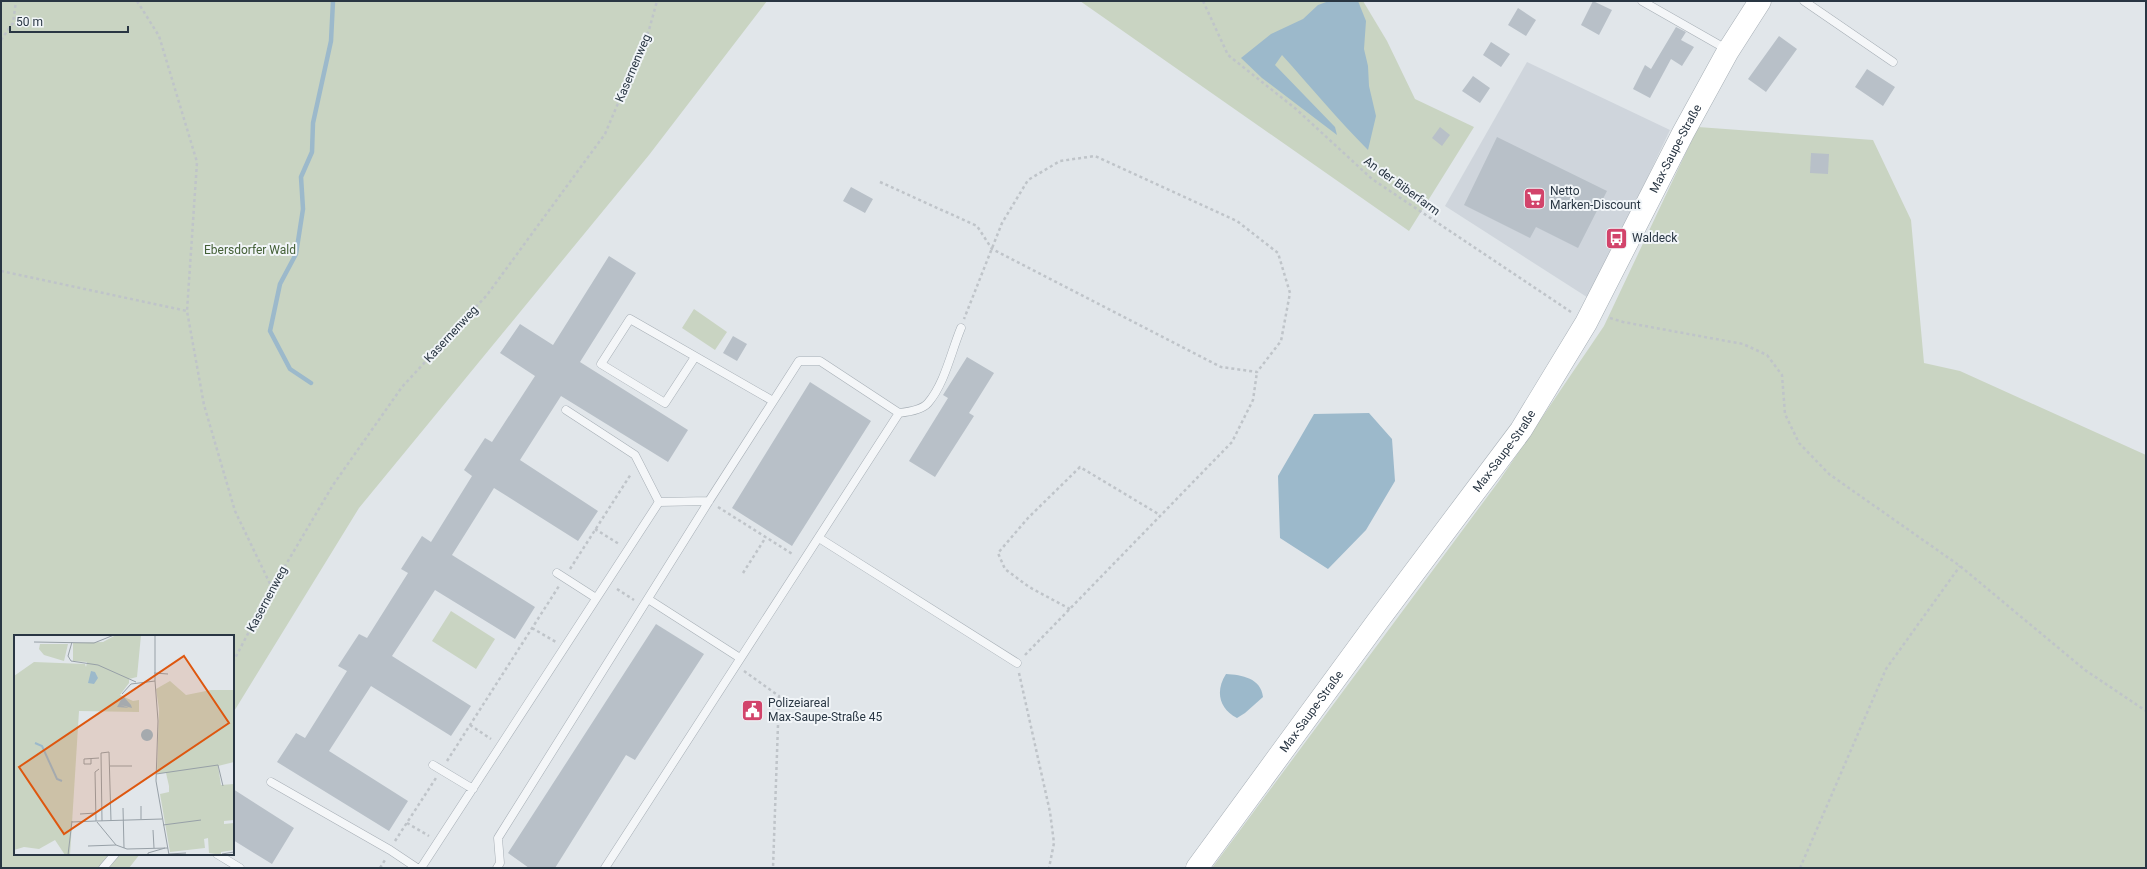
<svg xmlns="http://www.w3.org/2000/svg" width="2147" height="869" viewBox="0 0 2147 869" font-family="Roboto,sans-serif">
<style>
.built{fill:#cfd5dc}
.green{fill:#c9d4c2}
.water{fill:#9cb9cb}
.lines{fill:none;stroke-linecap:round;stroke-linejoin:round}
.stream{stroke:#9cb9cb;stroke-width:4.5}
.building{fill:#b8c0c8}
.lane-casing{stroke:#a6aeb5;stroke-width:9}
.secondary-casing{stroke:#a6aeb5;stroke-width:23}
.path{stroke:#bfc4c9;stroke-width:2.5;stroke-dasharray:3 3;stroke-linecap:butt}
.lane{stroke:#f4f6f8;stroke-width:8}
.secondary{stroke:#fff;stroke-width:22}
.labels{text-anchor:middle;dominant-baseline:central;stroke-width:4;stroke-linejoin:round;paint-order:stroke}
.street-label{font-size:12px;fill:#293643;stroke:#f1f5f8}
.poi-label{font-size:12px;fill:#293643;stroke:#f1f5f8;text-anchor:start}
.park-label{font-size:12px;fill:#435f36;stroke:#f1f5f8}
.inset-river{fill:none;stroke:#9cb9cb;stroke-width:2}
.inset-road{fill:none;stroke:#97a0a7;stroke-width:1}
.view{fill:#de570f;fill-opacity:0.15;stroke:#de570f;stroke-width:2}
.inset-edge{fill:none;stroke:#293643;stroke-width:2}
</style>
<rect width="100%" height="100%" fill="#e1e6ea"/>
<!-- built -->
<path class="built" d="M 1527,62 L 1670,130 L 1590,299 L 1445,206 Z"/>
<!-- green -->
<path class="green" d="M 1,1 L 767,1 L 649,155 L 359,508 L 233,713 L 233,636 L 15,636 L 15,854 L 140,854 L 129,868 L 1,868 Z
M 1080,1 L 1363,1 L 1387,41 L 1415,99 L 1474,127 L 1409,231 Z
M 1698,127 L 1873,140 L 1911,220 L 1924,363 L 1960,371 L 2146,455 L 2146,868 L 1212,868 L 1499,481 L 1604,326 Z
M 694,309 L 727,332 L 715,350 L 682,328 Z
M 451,611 L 495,639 L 476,669 L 432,641 Z"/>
<!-- water -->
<path class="water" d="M 1329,1 L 1358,1 L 1366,21 L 1364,49 L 1368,66 L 1369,86 L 1376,116 L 1368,150 C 1338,120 1311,87 1282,55 L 1275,65 L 1335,127 L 1337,135 L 1262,78 L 1241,58 L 1271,34 L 1303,19 L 1318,5 Z
M 1369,413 L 1392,439 L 1395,481 L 1366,530 L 1328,569 L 1280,538 L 1278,476 L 1314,414 Z
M 1226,674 C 1242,675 1261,678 1263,697 L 1245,713 L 1237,718 C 1219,709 1215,691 1226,674 Z"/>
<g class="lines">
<!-- stream -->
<path class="stream" d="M 311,383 L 290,369 L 270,331 L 280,284 L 296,254 L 303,209 L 301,177 L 312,152 L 313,123 L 331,41 L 333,1"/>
</g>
<!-- building -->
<path class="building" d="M 1593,1 L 1612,10 L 1599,35 L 1581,25 Z
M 1518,8 L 1536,20 L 1526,36 L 1508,25 Z
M 1676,27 L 1686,32 L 1681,40 L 1694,47 L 1682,66 L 1671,59 L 1650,98 L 1633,89 L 1645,65 L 1651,69 Z
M 1779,36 L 1797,49 L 1766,92 L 1748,79 Z
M 1491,42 L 1510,54 L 1501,67 L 1483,55 Z
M 1867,69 L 1895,87 L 1883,106 L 1855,87 Z
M 1473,76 L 1490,88 L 1480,103 L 1462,91 Z
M 1440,127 L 1450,135 L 1442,146 L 1432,138 Z
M 1497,137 L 1607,191 L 1578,248 L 1536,227 L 1530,238 L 1464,205 Z
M 1811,153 L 1829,154 L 1828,174 L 1810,173 Z
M 851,187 L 873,199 L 865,213 L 843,201 Z
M 609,256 L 636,273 L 580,362 L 688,430 L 668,462 L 561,396 L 520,460 L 598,511 L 578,541 L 494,488 L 452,555 L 535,607 L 515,639 L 435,590 L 392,656 L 471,706 L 451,736 L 371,686 L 329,751 L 408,801 L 389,831 L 277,762 L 296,733 L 305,738 L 347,671 L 338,666 L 359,634 L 367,638 L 408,573 L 401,569 L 422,536 L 431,542 L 472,476 L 464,470 L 485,438 L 492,442 L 535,376 L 500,353 L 520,324 L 553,345 Z
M 733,336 L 747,344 L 737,361 L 723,353 Z
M 967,357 L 994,373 L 969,413 L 974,416 L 935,477 L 909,461 L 948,398 L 943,395 Z
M 810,382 L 871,421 L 792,546 L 732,508 Z
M 656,624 L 704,654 L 635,760 L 626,755 L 555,868 L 529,868 L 508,853 Z
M 233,789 L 294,828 L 272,864 L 233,840 Z"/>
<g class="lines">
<defs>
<path id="lane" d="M 1642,1 L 1728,50
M 1804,1 L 1893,62
M 695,357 L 665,403 L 601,364 L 630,319 L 773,401
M 566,410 L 635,455 L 659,502
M 899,413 C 908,412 922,410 928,403 C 945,383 951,352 961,328
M 819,538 L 1017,663
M 557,573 L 596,598
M 648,599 L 740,658
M 433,765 L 473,789
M 271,782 L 390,850 L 417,868
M 217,854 L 240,868
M 103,868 L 115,854
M 421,868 L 659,502 L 709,501
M 497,868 L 500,863 L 498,838 L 709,501 L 799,361 L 820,361 L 899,413 L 605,868"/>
<g id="secondary">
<path id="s1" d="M 1197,868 L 1377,622 L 1521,430 L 1586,323 L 1683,133 L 1728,51 L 1760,1"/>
</g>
</defs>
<!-- lane casing -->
<use href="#lane" class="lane-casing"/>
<!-- secondary casing -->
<use href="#secondary" class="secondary-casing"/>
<!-- path -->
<path class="path" d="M 137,1 L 159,36 L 197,162 L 187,311 L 204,405 L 235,511 L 272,588
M 1203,1 L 1228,55 L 1296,109 L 1372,179 L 1571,312
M 1,40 L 13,23 L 16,1
M 880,182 L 977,226 L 992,249 L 1221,367 L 1257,372 L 1281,341 L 1290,293 L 1278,253 L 1237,221 L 1095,156 L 1060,161 L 1028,180 L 1002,223 L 964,319
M 1,271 L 187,311
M 1610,318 L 1623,322 L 1743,344 L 1767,355 L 1782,375 L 1785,414 L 1799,443 L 1829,474 L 1960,566 L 2085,670 L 2146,711
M 718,507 L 794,555
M 595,529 L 619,544
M 570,569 L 631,474
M 743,573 L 766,537
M 617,589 L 634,600
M 1070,609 L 1029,587 L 1005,569 L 998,553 L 1028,518 L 1080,467 L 1160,515
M 532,628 L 556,642
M 1025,655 L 1232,442 L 1253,400 L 1257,372
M 233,662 L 272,588 L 333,485 L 402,387 L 487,295 L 605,134 L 649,30 L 657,1
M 744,671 L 779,696 L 773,868
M 1019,673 L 1050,812 L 1054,843 L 1049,868
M 470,725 L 491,739
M 447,761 L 559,586
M 407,823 L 429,836
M 395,841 L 436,778
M 380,868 L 385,860
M 1800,868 L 1886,669 L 1960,566"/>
<!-- lane -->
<use href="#lane" class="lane"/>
<!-- secondary -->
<use href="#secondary" class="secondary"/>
</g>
<!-- icons -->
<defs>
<symbol id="supermarket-square" viewBox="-11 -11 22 22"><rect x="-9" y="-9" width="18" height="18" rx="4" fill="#d2446b" stroke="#f1f5f8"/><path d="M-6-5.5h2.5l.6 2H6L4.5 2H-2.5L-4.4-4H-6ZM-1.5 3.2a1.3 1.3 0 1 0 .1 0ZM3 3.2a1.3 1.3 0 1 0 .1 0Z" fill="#fff"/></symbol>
<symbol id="bus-square" viewBox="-11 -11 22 22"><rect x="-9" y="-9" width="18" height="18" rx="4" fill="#d2446b" stroke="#f1f5f8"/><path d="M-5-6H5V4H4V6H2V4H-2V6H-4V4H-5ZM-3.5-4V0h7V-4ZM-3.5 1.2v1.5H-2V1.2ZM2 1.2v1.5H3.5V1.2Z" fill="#fff"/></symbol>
<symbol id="civic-square" viewBox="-11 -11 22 22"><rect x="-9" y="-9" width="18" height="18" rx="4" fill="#d2446b" stroke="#f1f5f8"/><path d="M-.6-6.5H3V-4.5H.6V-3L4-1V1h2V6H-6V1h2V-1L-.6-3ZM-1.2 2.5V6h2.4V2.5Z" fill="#fff"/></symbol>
</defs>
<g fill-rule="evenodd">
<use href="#supermarket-square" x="1522" y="186" width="25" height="25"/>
<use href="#bus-square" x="1604" y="226" width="25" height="25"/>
<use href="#civic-square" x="740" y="698" width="25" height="25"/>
</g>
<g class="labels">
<!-- street labels -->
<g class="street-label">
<text transform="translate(633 68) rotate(-67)">Kasernenweg</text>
<text stroke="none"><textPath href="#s1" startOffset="866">Max-Saupe-Straße</textPath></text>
<text transform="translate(1402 186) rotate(36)">An der Biberfarm</text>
<text transform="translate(451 334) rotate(-47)">Kasernenweg</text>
<text stroke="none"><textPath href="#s1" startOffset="518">Max-Saupe-Straße</textPath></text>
<text transform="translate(267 599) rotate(-62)">Kasernenweg</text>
<text stroke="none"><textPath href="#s1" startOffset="194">Max-Saupe-Straße</textPath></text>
</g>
<!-- poi labels -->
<g class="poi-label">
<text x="1550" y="191">Netto<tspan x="1550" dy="14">Marken-Discount</tspan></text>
<text x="1632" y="238">Waldeck</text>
<text x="768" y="703">Polizeiareal<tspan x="768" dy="14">Max-Saupe-Straße 45</tspan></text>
</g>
<!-- park labels -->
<g class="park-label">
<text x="250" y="250">Ebersdorfer Wald</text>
</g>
</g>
<!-- overview -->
<g transform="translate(14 635)">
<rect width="220" height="220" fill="#e1e6ea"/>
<path d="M 102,0 L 127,0 L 123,42 L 115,44 L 115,48 L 106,60 L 119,66 L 125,65 L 125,77 L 65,76 L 56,220 L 51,220 L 41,205 L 25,214 L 10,212 L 0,215 L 0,41 L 20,27 L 71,29 L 72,32 L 73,27 L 59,26 L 59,8 L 89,7 ZM 26,9 L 54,9 L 50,26 L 30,20 L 25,14 ZM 156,46 L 172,60 L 197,55 L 220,55 L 220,127 L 204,131 L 207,150 L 220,149 L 220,185 L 210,186 L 210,189 L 220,188 L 220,215 L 207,217 L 207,220 L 195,218 L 194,203 L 190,204 L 191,213 L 156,217 L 146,159 L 155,157 L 155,151 L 152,138 L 143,138 L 145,74 L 142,54 Z" fill="#c9d4c2"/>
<path d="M 77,36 L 81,37 L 84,43 L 80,49 L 74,48 ZM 109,61 L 117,70 L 118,73 L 107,70 L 115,73 L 103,72 ZM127 100a6 6 0 1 1 12 0a6 6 0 1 1-12 0Z" fill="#9cb9cb"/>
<path class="inset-river" d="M 21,108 L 28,111 L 43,144 L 48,146"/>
<path class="inset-road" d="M 141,0 L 141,46 L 144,86 L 142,146 L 155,220M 20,7 L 80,8 L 100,0M 58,7 L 54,21 L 57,26 L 84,30 L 122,47M 140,38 L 154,39M 108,59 L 117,49 L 141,46M 77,124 L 77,129 L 70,129 L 70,124 L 85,123M 96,131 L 118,131M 142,139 L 204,130 L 209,151M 127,171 L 127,184M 109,173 L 110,213M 66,179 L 82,178M 82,186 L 148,184M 88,186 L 87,118 L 95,117 L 97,186M 58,187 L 82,186 L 81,137 L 85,134M 149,190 L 187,185M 139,195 L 140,213M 102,210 L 113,214 L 154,213M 74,211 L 102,210 L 83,187M 155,219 L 172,218M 208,219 L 220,217M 54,220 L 58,186M 134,220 L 134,218 L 151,213"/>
<path class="view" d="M 170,21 L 215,88 L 50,199 L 5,132 Z"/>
<rect width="220" height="220" class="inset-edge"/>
</g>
<!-- border -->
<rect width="2147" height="869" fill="none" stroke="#293643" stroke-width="4"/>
<!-- scale -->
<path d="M10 26v6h118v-6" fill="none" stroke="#293643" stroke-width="2"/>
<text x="16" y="26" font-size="12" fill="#293643" stroke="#f1f5f8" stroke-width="3" paint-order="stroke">50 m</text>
</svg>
